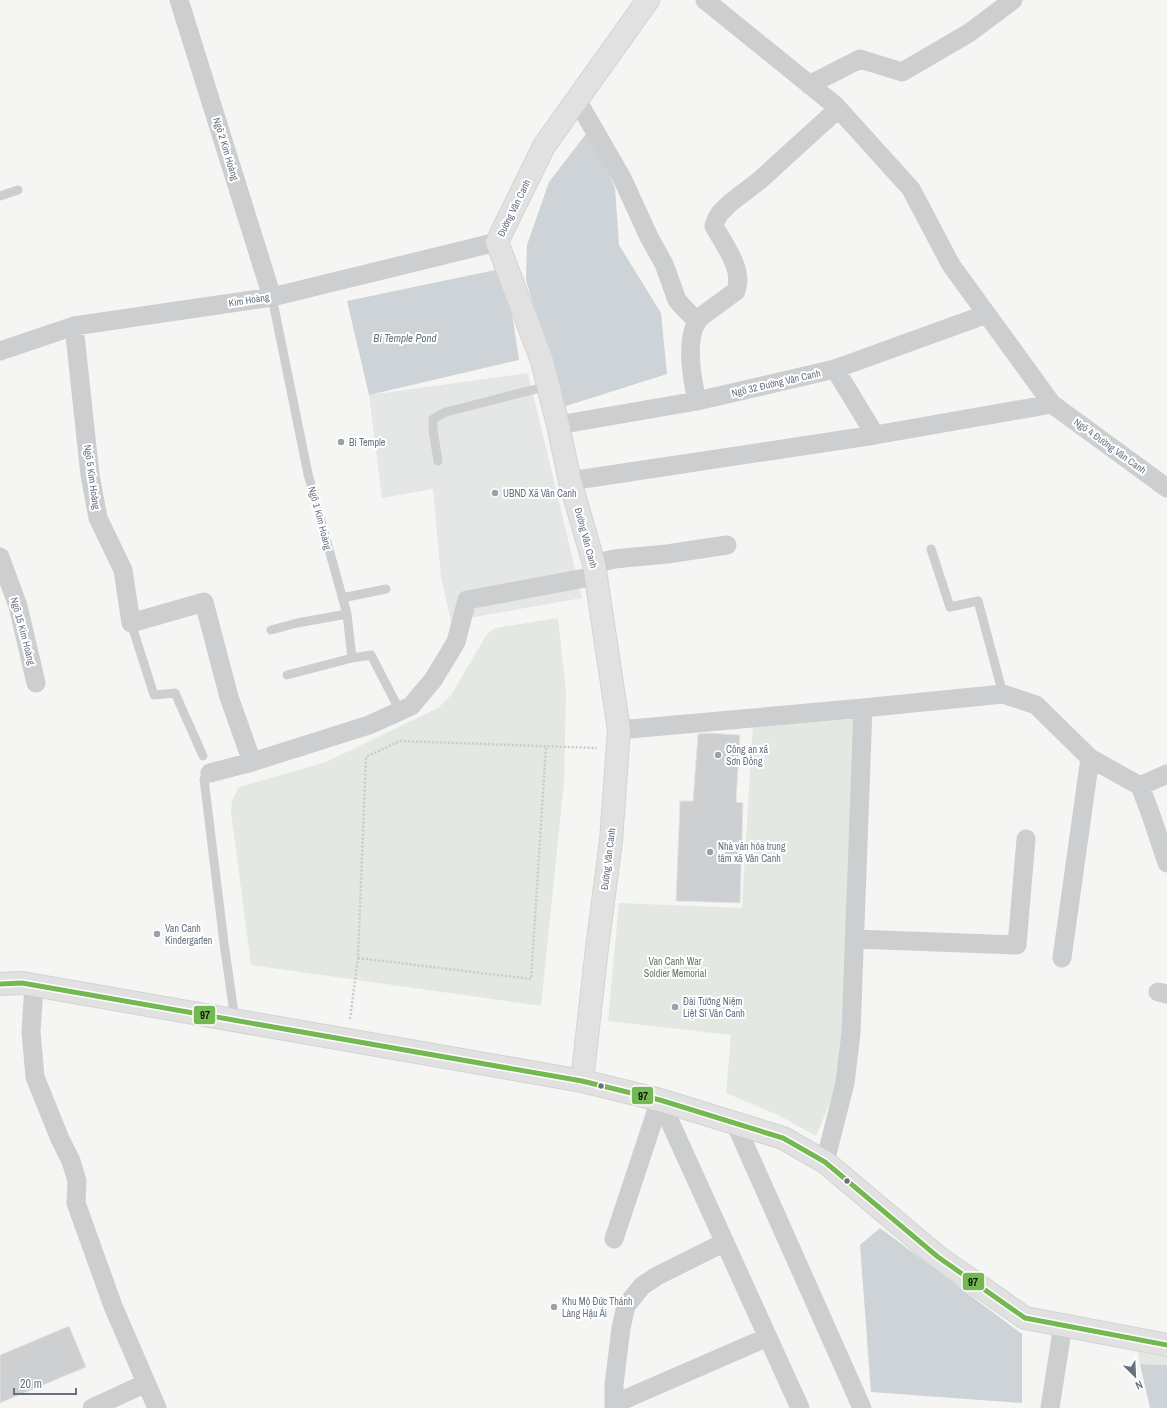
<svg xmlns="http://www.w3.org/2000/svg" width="1167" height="1408" viewBox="0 0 1167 1408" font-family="'Archivo Narrow',sans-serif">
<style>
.built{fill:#e5e6e6}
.green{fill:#e4e8e2}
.water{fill:#ced3d7}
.building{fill:#cecfd0;stroke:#e4e4e4}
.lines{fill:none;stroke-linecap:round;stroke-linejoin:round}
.secondary-casing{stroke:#d2d3d3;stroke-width:24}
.primary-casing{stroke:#d2d3d3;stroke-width:24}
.path{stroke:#cacacb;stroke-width:2.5;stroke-dasharray:2 2;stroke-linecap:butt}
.lane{stroke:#cdcecf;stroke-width:9}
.street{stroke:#cdcecf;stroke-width:19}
.secondary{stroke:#e1e1e1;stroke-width:22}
.primary{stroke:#e1e1e1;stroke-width:22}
.bus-1-casing{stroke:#fff;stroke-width:8}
.bus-1{stroke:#74b852;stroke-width:5}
.poi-dot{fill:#98a0aa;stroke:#fff;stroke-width:1.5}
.bus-dot{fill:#667282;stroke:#fff;stroke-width:1.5}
.labels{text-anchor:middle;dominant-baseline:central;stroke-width:4;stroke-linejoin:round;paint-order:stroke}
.street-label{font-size:10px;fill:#667282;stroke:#fff}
.poi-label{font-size:10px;fill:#667282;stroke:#fff;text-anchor:start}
.park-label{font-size:10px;fill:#667a65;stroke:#fff}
.water-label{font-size:11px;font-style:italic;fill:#62737f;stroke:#fff}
.line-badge{stroke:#fff;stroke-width:1.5}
.pale-badge-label{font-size:11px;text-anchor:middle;font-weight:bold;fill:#111}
</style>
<rect width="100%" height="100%" fill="#f5f5f4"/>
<!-- built -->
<path class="built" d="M 528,373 L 582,598 L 451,621 L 441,577 L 433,489 L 382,498 L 369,395 Z"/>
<!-- green -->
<path class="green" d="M 558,618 L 566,692 L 564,782 L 541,1006 L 251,965 L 231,812 L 232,800 L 239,787 L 326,762 L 438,708 L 451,695 L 487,634 L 495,628 Z
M 855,716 L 845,1008 L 839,1081 L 816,1136 L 780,1116 L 726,1093 L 731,1035 L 608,1021 L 619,903 L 742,908 L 753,723 Z
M 1138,1352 L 1167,1357 L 1167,1365 L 1140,1364 Z"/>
<!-- water -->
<path class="water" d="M 586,134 L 599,151 L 615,188 L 619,245 L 661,313 L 667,374 L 563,407 L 526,280 L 527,245 L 549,182 Z
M 505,268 L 519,360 L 369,395 L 347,301 Z
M 880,1228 L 1022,1334 L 1022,1403 L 871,1392 L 860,1245 Z
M 1140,1364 L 1167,1365 L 1167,1408 L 1150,1408 Z"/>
<!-- building -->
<path class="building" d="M 708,733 L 740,735 L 736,802 L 743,803 L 740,903 L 676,901 L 680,801 L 693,801 L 698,734 Z
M 69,1326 L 86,1367 L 0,1403 L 0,1355 Z"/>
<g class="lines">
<defs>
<path id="secondary" d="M 582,1081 L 597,948 L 611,841 L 619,730 L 594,564 L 570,481 L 558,425 L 542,361 L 497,242 L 544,146 L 648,0"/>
<path id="primary" d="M 0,984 L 22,983 L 582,1081 L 660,1100 L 783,1138 L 825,1162 L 938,1257 L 1025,1318 L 1167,1345"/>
</defs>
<!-- secondary casing -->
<use href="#secondary" class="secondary-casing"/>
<!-- primary casing -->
<use href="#primary" class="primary-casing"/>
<!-- path -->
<path class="path" d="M 358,958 L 531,979 L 546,747
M 350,1019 L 358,958 L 366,757 L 400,741 L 597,748"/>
<!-- lane -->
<path class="lane" d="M 0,196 L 18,190
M 272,297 L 308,474 L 347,614 L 352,658
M 438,461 L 433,430 L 433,419 L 446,412 L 548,386
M 931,549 L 950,607 L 978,601 L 1003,694
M 342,598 L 386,589
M 131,623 L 154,695 L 175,693 L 203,756
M 271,630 L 297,623 L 347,614
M 287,675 L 352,658 L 371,655 L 400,711
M 210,773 L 204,779 L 224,943 L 235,1020"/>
<!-- street -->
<path class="street" d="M 179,0 L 272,297
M 705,0 L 836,106 L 911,189 L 951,265 L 1052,404 L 1167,488
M 809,85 L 860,59 L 902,72 L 969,33 L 1013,0
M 577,100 L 622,178 L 649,237 L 664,264 L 677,300 L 683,307 L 696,320
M 74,326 L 90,475 L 98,518 L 123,570 L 131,623 L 204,602 L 229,697 L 252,762
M 0,351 L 74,326 L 272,297 L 497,242
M 835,369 L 875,435
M 697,401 C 692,379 683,333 702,316 L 736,291 C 744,269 724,245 714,226 L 716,220 L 720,213 L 730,203 L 760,180 L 838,109
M 558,425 L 697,401 L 835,369 L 987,314
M 570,481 L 875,435 L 1052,404
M 0,557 L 18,606 L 36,683
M 594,564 L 614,559 L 667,554 L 727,545
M 619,730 L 863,708 L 1003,694 L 1036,705 L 1090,758 L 1062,958
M 1090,758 L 1140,786 L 1167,774
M 210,773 L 252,762 L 369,725 L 411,706 L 433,680 L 456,642 L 467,600 L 596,576
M 1140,786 L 1151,815 L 1167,863
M 855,939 L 1017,945 L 1026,839
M 34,985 L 31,1032 L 35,1077 L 60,1139 L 71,1161 L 77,1181 L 76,1203 L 113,1306 L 157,1408
M 1158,992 L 1167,994
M 660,1100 L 800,1408
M 735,1123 L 862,1408
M 825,1162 L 845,1083 L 851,1033 L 863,708
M 614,1239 L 660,1100
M 614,1404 L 768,1337
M 92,1408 L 146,1383
M 614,1408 L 614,1385 L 621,1328 L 626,1306 L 642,1286 L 657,1276 L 725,1242
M 1050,1408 L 1063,1325"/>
<!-- secondary -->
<use href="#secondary" class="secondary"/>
<!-- primary -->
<use href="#primary" class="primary"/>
<defs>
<path id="bus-1" d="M 0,984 L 22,983 L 582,1081 L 660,1100 L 783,1138 L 825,1162 L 938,1257 L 1025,1318 L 1167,1345"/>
</defs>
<!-- bus-1 casing -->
<use href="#bus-1" class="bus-1-casing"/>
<!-- bus-1 -->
<use href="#bus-1" class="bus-1"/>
</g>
<!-- markers -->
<g class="poi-dot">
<circle cx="341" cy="442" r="4"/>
<circle cx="495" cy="493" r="4"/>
<circle cx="718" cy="755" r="4"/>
<circle cx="710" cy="852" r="4"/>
<circle cx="157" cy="934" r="4"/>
<circle cx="675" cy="1007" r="4"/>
<circle cx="554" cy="1307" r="4"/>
</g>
<g class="bus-dot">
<circle cx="601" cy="1086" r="3.5"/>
<circle cx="847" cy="1181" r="3.5"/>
</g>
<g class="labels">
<!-- street labels -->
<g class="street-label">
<text transform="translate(226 149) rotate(73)">Ngõ 2 Kim Hoàng</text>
<text transform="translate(514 208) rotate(-64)">Đường Vân Canh</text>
<text transform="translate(249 300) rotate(-9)">Kim Hoàng</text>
<text transform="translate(776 383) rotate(-13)">Ngõ 32 Đường Vân Canh</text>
<text transform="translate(1110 446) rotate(36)">Ngõ 4 Đường Vân Canh</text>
<text transform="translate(92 477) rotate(82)">Ngõ 5 Kim Hoàng</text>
<text transform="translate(320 518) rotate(75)">Ngõ 1 Kim Hoàng</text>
<text transform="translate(586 538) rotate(75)">Đường Vân Canh</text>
<text transform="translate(23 631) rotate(75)">Ngõ 15 Kim Hoàng</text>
<text transform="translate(608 859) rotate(-83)">Đường Vân Canh</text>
</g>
<!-- poi labels -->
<g class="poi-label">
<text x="349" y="442">Bi Temple</text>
<text x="503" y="493">UBND Xã Vân Canh</text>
<text x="726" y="749">Công an xã<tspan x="726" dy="12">Sơn Đồng</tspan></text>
<text x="718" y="846">Nhà văn hóa trung<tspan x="718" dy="12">tâm xã Vân Canh</tspan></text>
<text x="165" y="928">Van Canh<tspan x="165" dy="12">Kindergarten</tspan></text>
<text x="683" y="1001">Đài Tưởng Niệm<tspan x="683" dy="12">Liệt Sĩ Vân Canh</tspan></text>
<text x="562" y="1301">Khu Mộ Đức Thánh<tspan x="562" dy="12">Làng Hậu Ái</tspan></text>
</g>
<!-- park labels -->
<g class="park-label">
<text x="675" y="961">Van Canh War<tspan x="675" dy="12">Soldier Memorial</tspan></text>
</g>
<!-- water labels -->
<g class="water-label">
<text x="405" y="338">Bi Temple Pond</text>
</g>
</g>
<g class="line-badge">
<rect x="193" y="1005" width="23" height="20" rx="4" fill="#74b852"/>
<rect x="631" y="1086" width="23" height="19" rx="4" fill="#74b852"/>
<rect x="962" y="1272" width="23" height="19" rx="4" fill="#74b852"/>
</g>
<g class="pale-badge-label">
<text x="205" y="1019">97</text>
<text x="643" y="1100">97</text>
<text x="973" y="1286">97</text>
</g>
<!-- north arrow -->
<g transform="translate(1135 1376) rotate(156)" stroke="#ffffff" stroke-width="3" paint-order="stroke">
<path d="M0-3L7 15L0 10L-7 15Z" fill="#667282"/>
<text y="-6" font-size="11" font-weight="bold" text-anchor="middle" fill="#667282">N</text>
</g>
<!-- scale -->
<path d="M14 1388v6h62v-6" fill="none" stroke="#667282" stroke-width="2"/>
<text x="20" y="1388" font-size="12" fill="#667282" stroke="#ffffff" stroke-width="3" paint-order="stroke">20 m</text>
</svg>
